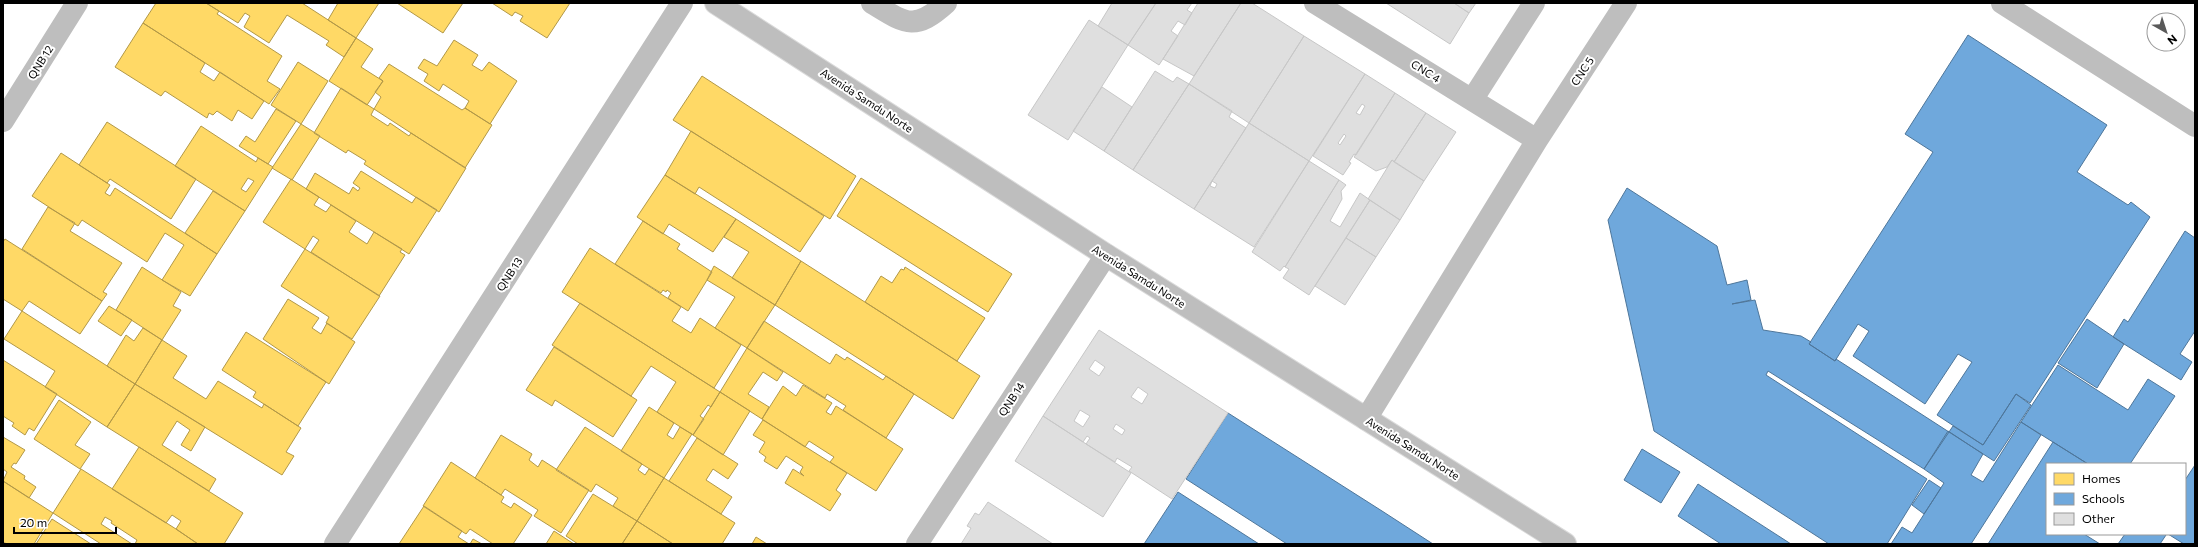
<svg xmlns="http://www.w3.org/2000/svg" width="2198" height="547" viewBox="0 0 2198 547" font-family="Commissioner,sans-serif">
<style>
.homes{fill:#ffd966;stroke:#b29847;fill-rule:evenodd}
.schools{fill:#6fa8dc;stroke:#4e769a}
.building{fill:#dfdfdf;stroke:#c7c7c7;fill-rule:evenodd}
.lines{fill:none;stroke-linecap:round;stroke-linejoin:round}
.major-casing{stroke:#dbdbdb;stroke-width:24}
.minor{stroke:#bebebe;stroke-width:22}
.major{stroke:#bebebe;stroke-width:22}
.labels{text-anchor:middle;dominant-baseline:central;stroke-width:4;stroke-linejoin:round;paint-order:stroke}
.street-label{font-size:11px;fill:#000;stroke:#fff}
</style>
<rect width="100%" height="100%" fill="#fff"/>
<!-- homes -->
<path class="homes" d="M 156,3 L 206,3 L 219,11 L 217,14 L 282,56 L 267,81 L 280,89 L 269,104 L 143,23 Z
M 206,3 L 302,3 L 356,38 L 344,57 L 326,45 L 329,41 L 287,15 L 269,43 L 244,27 L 250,16 L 245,13 L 238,23 Z
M 338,3 L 379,3 L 356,38 L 328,20 Z
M 397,3 L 463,3 L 443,33 Z
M 492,3 L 570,3 L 547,38 L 520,21 L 523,16 L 515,12 L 512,16 Z
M 143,23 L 205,63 L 200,72 L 214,81 L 220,72 L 264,101 L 252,119 L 238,110 L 232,121 L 217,111 L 213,115 L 209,113 L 207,118 L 165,91 L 161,96 L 115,67 Z
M 356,38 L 373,49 L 361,67 L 383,81 L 367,105 L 329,81 Z
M 454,40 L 478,55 L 472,65 L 482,71 L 489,62 L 517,81 L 490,124 L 465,108 L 469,101 L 443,84 L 439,91 L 424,81 L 428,74 L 418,68 L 424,59 L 437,66 Z
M 298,62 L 328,81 L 301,124 L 271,105 Z
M 389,64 L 462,110 L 465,108 L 492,125 L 465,168 L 374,109 L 381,97 L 375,92 L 383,81 L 379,78 Z
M 702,76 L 856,176 L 830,219 L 673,120 Z
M 341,88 L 374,109 L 371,115 L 388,126 L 390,123 L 409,136 L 411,133 L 466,168 L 439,212 L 364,164 L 366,161 L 348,150 L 346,153 L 314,133 Z
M 276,109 L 296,121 L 268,164 L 239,146 L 246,136 L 255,142 Z
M 107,122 L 196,179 L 171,219 L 110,179 L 107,183 L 79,165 Z
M 301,124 L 320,136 L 292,180 L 272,168 Z
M 201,126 L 256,162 L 258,158 L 273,167 L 245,211 L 175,166 ZM 248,178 L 254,181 L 246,192 L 241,189 Z
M 691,131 L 824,216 L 800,252 L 699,187 L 695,194 L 665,175 Z
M 61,153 L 110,185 L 105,193 L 110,196 L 115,188 L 217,254 L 190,296 L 162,280 L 184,245 L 165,233 L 147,262 L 82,220 L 78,226 L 32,196 Z
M 361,171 L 412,203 L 416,197 L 437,210 L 409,254 L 306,189 L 315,173 L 349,194 L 353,187 L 358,191 L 360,188 L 353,183 Z
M 665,175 L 736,219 L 713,252 L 669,224 L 663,234 L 637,217 Z
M 861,178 L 1012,274 L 988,312 L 837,216 Z
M 291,179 L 319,197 L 314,205 L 326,212 L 331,205 L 356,221 L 349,232 L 367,244 L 374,232 L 402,249 L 400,252 L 405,255 L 379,296 L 311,252 L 319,240 L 313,236 L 305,249 L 263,222 Z
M 213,191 L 245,211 L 217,254 L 185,233 Z
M 48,207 L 75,223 L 70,231 L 122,263 L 103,292 L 107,294 L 102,301 L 22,249 Z
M 736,219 L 801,261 L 775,305 L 732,278 L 749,252 L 724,237 Z
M 643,221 L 680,244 L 677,249 L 712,272 L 688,311 L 668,298 L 671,293 L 667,290 L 666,292 L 663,290 L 661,293 L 615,264 Z
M 5,239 L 102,301 L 80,334 L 29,301 L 22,311 L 3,299 L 3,242 Z
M 590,248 L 681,307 L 672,321 L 691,333 L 700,318 L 741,345 L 714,388 L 562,292 Z
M 305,249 L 380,296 L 352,339 L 326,323 L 329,317 L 281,286 Z
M 801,261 L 980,376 L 953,419 L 775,305 Z
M 714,266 L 775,305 L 747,348 L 715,328 L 735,297 L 707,280 Z
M 142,267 L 181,292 L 173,306 L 181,310 L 162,340 L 116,310 Z
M 905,267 L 985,318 L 957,361 L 865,302 L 881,276 L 892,283 L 901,269 L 904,270 Z
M 288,299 L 319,318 L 312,328 L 321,334 L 327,323 L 355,342 L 329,384 L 263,339 Z
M 580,303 L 720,392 L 711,407 L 708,405 L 700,416 L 704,419 L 693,435 L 657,412 L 676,382 L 651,366 L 631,396 L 552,345 Z
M 109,306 L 132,320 L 121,336 L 98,321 Z
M 22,311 L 135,384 L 107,427 L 45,387 L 55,371 L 4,339 Z
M 764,321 L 830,364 L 836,354 L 845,360 L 847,357 L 883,380 L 886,376 L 914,394 L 886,438 L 843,410 L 846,406 L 827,394 L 825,398 L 747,348 Z
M 143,328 L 162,340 L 135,384 L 107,366 L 126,335 L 134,341 Z
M 246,332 L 326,382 L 298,426 L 253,397 L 256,392 L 222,370 Z
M 162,340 L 187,356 L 173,378 L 206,399 L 218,381 L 262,408 L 264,404 L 301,428 L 286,452 L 294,456 L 282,475 L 135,384 Z
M 554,347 L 637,400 L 613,437 L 555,400 L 552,406 L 526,390 Z
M 747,348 L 783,372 L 777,381 L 763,372 L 748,394 L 769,407 L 762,419 L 720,392 Z
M 3,360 L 57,394 L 34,431 L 29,428 L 25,435 L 12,426 L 14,423 L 3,416 Z
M 135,384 L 205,427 L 191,451 L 181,445 L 190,430 L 177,421 L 162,445 L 216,479 L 209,491 L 107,427 Z
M 803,385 L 832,403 L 826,412 L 831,415 L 836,406 L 903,449 L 876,491 L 830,462 L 834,457 L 809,441 L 805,447 L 762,419 L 783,386 L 796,396 Z
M 720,392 L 750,411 L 723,455 L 693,435 Z
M 59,400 L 91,422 L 75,445 L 90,454 L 80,469 L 34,439 Z
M 649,407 L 674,423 L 667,435 L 673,439 L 680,427 L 692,434 L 664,478 L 621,451 Z
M 763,420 L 847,473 L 836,490 L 841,494 L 830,511 L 785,483 L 793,469 L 804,476 L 800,472 L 803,467 L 786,456 L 777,469 L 764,461 L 766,457 L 759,452 L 765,442 L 753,435 Z
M 585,427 L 642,464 L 638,470 L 645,475 L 649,469 L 664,478 L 637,521 L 613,506 L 618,498 L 596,484 L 591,492 L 556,470 Z
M 501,435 L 532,454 L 529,460 L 538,467 L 542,460 L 589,490 L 561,533 L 534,516 L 538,510 L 505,489 L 501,495 L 475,478 Z
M 3,437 L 25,450 L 16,464 L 14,463 L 11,467 L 25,476 L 24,479 L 36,487 L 29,498 L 3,481 L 7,472 L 3,469 Z
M 697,438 L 738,464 L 728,479 L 713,469 L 706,480 L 732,497 L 721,514 L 669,481 Z
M 139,447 L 243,513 L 224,544 L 198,544 L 176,529 L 181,521 L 172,515 L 166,523 L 112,489 Z
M 451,462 L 504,497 L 501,502 L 511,508 L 514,503 L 532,515 L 513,544 L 493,544 L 470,529 L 466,534 L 423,506 Z
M 81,469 L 176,529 L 198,544 L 135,544 L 137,540 L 111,523 L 112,521 L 105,517 L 101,524 L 132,544 L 101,544 L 53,513 Z
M 664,478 L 735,523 L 722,544 L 673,544 L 637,521 Z
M 3,481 L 53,513 L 34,544 L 7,544 L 3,542 Z
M 593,494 L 637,521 L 622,544 L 578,544 L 566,536 Z
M 424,506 L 462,531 L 458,537 L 469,544 L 399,544 Z
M 52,519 L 91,544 L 36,544 Z
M 637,521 L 673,544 L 622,544 Z
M 554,531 L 574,544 L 546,544 Z
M 756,537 L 767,544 L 752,544 Z
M 473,539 L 482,544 L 470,544 Z"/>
<!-- schools -->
<path class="schools" d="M 1968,35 L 2107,125 L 2077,172 L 2128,205 L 2131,202 L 2150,217 L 2030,403 L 2016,394 L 1983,445 L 1937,415 L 1972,362 L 1958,354 L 1925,404 L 1853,356 L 1869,331 L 1858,324 L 1835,361 L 1809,344 L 1933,152 L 1905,134 Z
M 1627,188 L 1717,246 L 1727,285 L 1747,280 L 1751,300 L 1732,304 L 1755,300 L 1763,330 L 1801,336 L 1811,342 L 1809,344 L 1835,361 L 1836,359 L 1949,432 L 1924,469 L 1768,371 L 1766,375 L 1927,479 L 1887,544 L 1829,544 L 1654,431 L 1608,220 Z
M 2185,231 L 2195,238 L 2195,331 L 2180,354 L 2192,362 L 2181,380 L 2113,337 L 2124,319 L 2128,322 Z
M 2087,319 L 2124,344 L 2097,388 L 2058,363 Z
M 2058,365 L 2128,410 L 2148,379 L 2175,396 L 2130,464 L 2088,464 L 2021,422 Z
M 2016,394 L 2031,405 L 1994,461 L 1949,432 L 1953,426 L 1983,445 Z
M 1228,413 L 1382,511 L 1433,544 L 1287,544 L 1186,479 Z
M 2021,422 L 2041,435 L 1971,544 L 1891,544 L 1902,527 L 1912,533 L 1944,483 L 1924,469 L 1948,431 L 1983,454 L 1971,475 L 1983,482 Z
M 2053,442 L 2088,464 L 2047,464 L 2047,534 L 2084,534 L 2100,544 L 1988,544 Z
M 1642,449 L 1680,472 L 1661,503 L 1624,480 Z
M 2195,465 L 2195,544 L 2184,544 L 2168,534 L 2185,534 L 2185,480 Z
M 1929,480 L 1941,488 L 1924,514 L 1912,505 Z
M 1698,484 L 1791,544 L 1721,544 L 1678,516 Z
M 1178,492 L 1259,544 L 1144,544 Z
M 2125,534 L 2165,534 L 2166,535 L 2160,544 L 2118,544 Z"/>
<!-- building -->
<path class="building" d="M 1112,3 L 1156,3 L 1128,45 L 1098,26 Z
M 1156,3 L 1192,3 L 1187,10 L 1192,13 L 1185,25 L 1178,21 L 1171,31 L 1178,36 L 1159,65 L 1128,45 Z
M 1198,3 L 1241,3 L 1194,76 L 1163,59 Z
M 1241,3 L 1252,3 L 1304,36 L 1249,123 L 1189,84 Z
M 1386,3 L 1454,3 L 1469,13 L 1450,44 Z
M 1454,3 L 1476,3 L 1469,13 Z
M 1089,20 L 1128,45 L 1068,140 L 1028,115 Z
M 1304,36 L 1365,74 L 1309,161 L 1249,123 Z
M 1155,71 L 1173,82 L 1177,77 L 1189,84 L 1133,170 L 1104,151 Z
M 1365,74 L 1395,93 L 1356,155 L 1354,154 L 1349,162 L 1351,163 L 1343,175 L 1313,156 ZM 1362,104 L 1365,106 L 1360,115 L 1356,113 ZM 1344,134 L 1346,136 L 1340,145 L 1338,143 Z
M 1189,84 L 1232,111 L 1229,117 L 1246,128 L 1194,209 L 1133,170 Z
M 1102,87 L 1132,107 L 1104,151 L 1073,131 Z
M 1395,93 L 1426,113 L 1394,162 L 1392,160 L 1387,167 L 1376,171 L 1354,157 Z
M 1426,113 L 1456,132 L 1424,181 L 1394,162 Z
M 1249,123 L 1309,161 L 1254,247 L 1194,209 ZM 1212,181 L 1217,184 L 1215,188 L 1210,186 Z
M 1392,160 L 1424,181 L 1400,220 L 1368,199 Z
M 1309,161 L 1339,180 L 1285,267 L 1284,266 L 1280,271 L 1252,252 Z
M 1339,180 L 1346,185 L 1341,191 L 1342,199 L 1330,221 L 1340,227 L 1360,193 L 1370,200 L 1309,295 L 1283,278 L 1289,269 L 1285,267 Z
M 1370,200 L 1400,220 L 1376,257 L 1346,238 Z
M 1346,238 L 1376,257 L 1345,305 L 1315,286 Z
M 1099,330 L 1228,413 L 1172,499 L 1129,471 L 1132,467 L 1117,458 L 1115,462 L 1086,444 L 1090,438 L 1087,436 L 1083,442 L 1043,416 ZM 1095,360 L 1105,367 L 1099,376 L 1089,369 ZM 1138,387 L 1148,394 L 1142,404 L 1131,397 ZM 1080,410 L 1090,416 L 1083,427 L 1074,421 ZM 1116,424 L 1125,430 L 1122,435 L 1113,429 Z
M 1043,416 L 1131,473 L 1103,517 L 1015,461 Z
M 988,502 L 1053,544 L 961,544 L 971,528 L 967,526 L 975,513 L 979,515 Z"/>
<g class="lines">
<defs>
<path id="major" d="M 716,3 L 1106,255 L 1565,544"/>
</defs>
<!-- major casing -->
<use href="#major" class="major-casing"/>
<!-- minor -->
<path class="minor" d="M 872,3 C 905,23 914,32 946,3
M 1315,3 L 1537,140
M 2002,3 L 2195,126
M 1472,100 L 1534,3
M 3,121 L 77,3
M 1366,419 L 1537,140 L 1626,3
M 335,544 L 682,3
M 917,544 L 1106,255"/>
<!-- major -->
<use href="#major" class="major"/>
</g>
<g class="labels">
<!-- street labels -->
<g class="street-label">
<text transform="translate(40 62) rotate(-58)">QNB 12</text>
<text transform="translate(1426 71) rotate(32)">CNC 4</text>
<text transform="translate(1582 71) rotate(-57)">CNC 5</text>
<text transform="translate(867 100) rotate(33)">Avenida Samdu Norte</text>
<text transform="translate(509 274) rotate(-57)">QNB 13</text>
<text transform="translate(1139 276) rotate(32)">Avenida Samdu Norte</text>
<text transform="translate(1011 399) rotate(-57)">QNB 14</text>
<text transform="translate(1413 448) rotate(32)">Avenida Samdu Norte</text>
</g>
</g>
<!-- border -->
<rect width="2198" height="547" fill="none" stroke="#000000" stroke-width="8"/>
<!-- legend -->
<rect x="2046" y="463" width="140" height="72" fill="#ffffff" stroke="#999999"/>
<rect x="2054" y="473" width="20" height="12" fill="#ffd966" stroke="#999999"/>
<text x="2082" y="483" font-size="12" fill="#000000">Homes</text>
<rect x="2054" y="493" width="20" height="12" fill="#6fa8dc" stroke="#999999"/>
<text x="2082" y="503" font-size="12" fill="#000000">Schools</text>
<rect x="2054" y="513" width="20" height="12" fill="#dfdfdf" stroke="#999999"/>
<text x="2082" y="523" font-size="12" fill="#000000">Other</text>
<!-- north arrow -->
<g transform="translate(2166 32) rotate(141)"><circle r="19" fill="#ffffff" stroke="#999999"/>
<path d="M0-3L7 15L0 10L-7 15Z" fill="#595959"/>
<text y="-6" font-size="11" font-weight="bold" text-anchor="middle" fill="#000000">N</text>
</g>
<!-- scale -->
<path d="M14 527v6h102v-6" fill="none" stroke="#000000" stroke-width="2"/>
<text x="20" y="527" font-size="12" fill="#000000" stroke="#ffffff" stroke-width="3" paint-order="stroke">20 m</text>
</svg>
